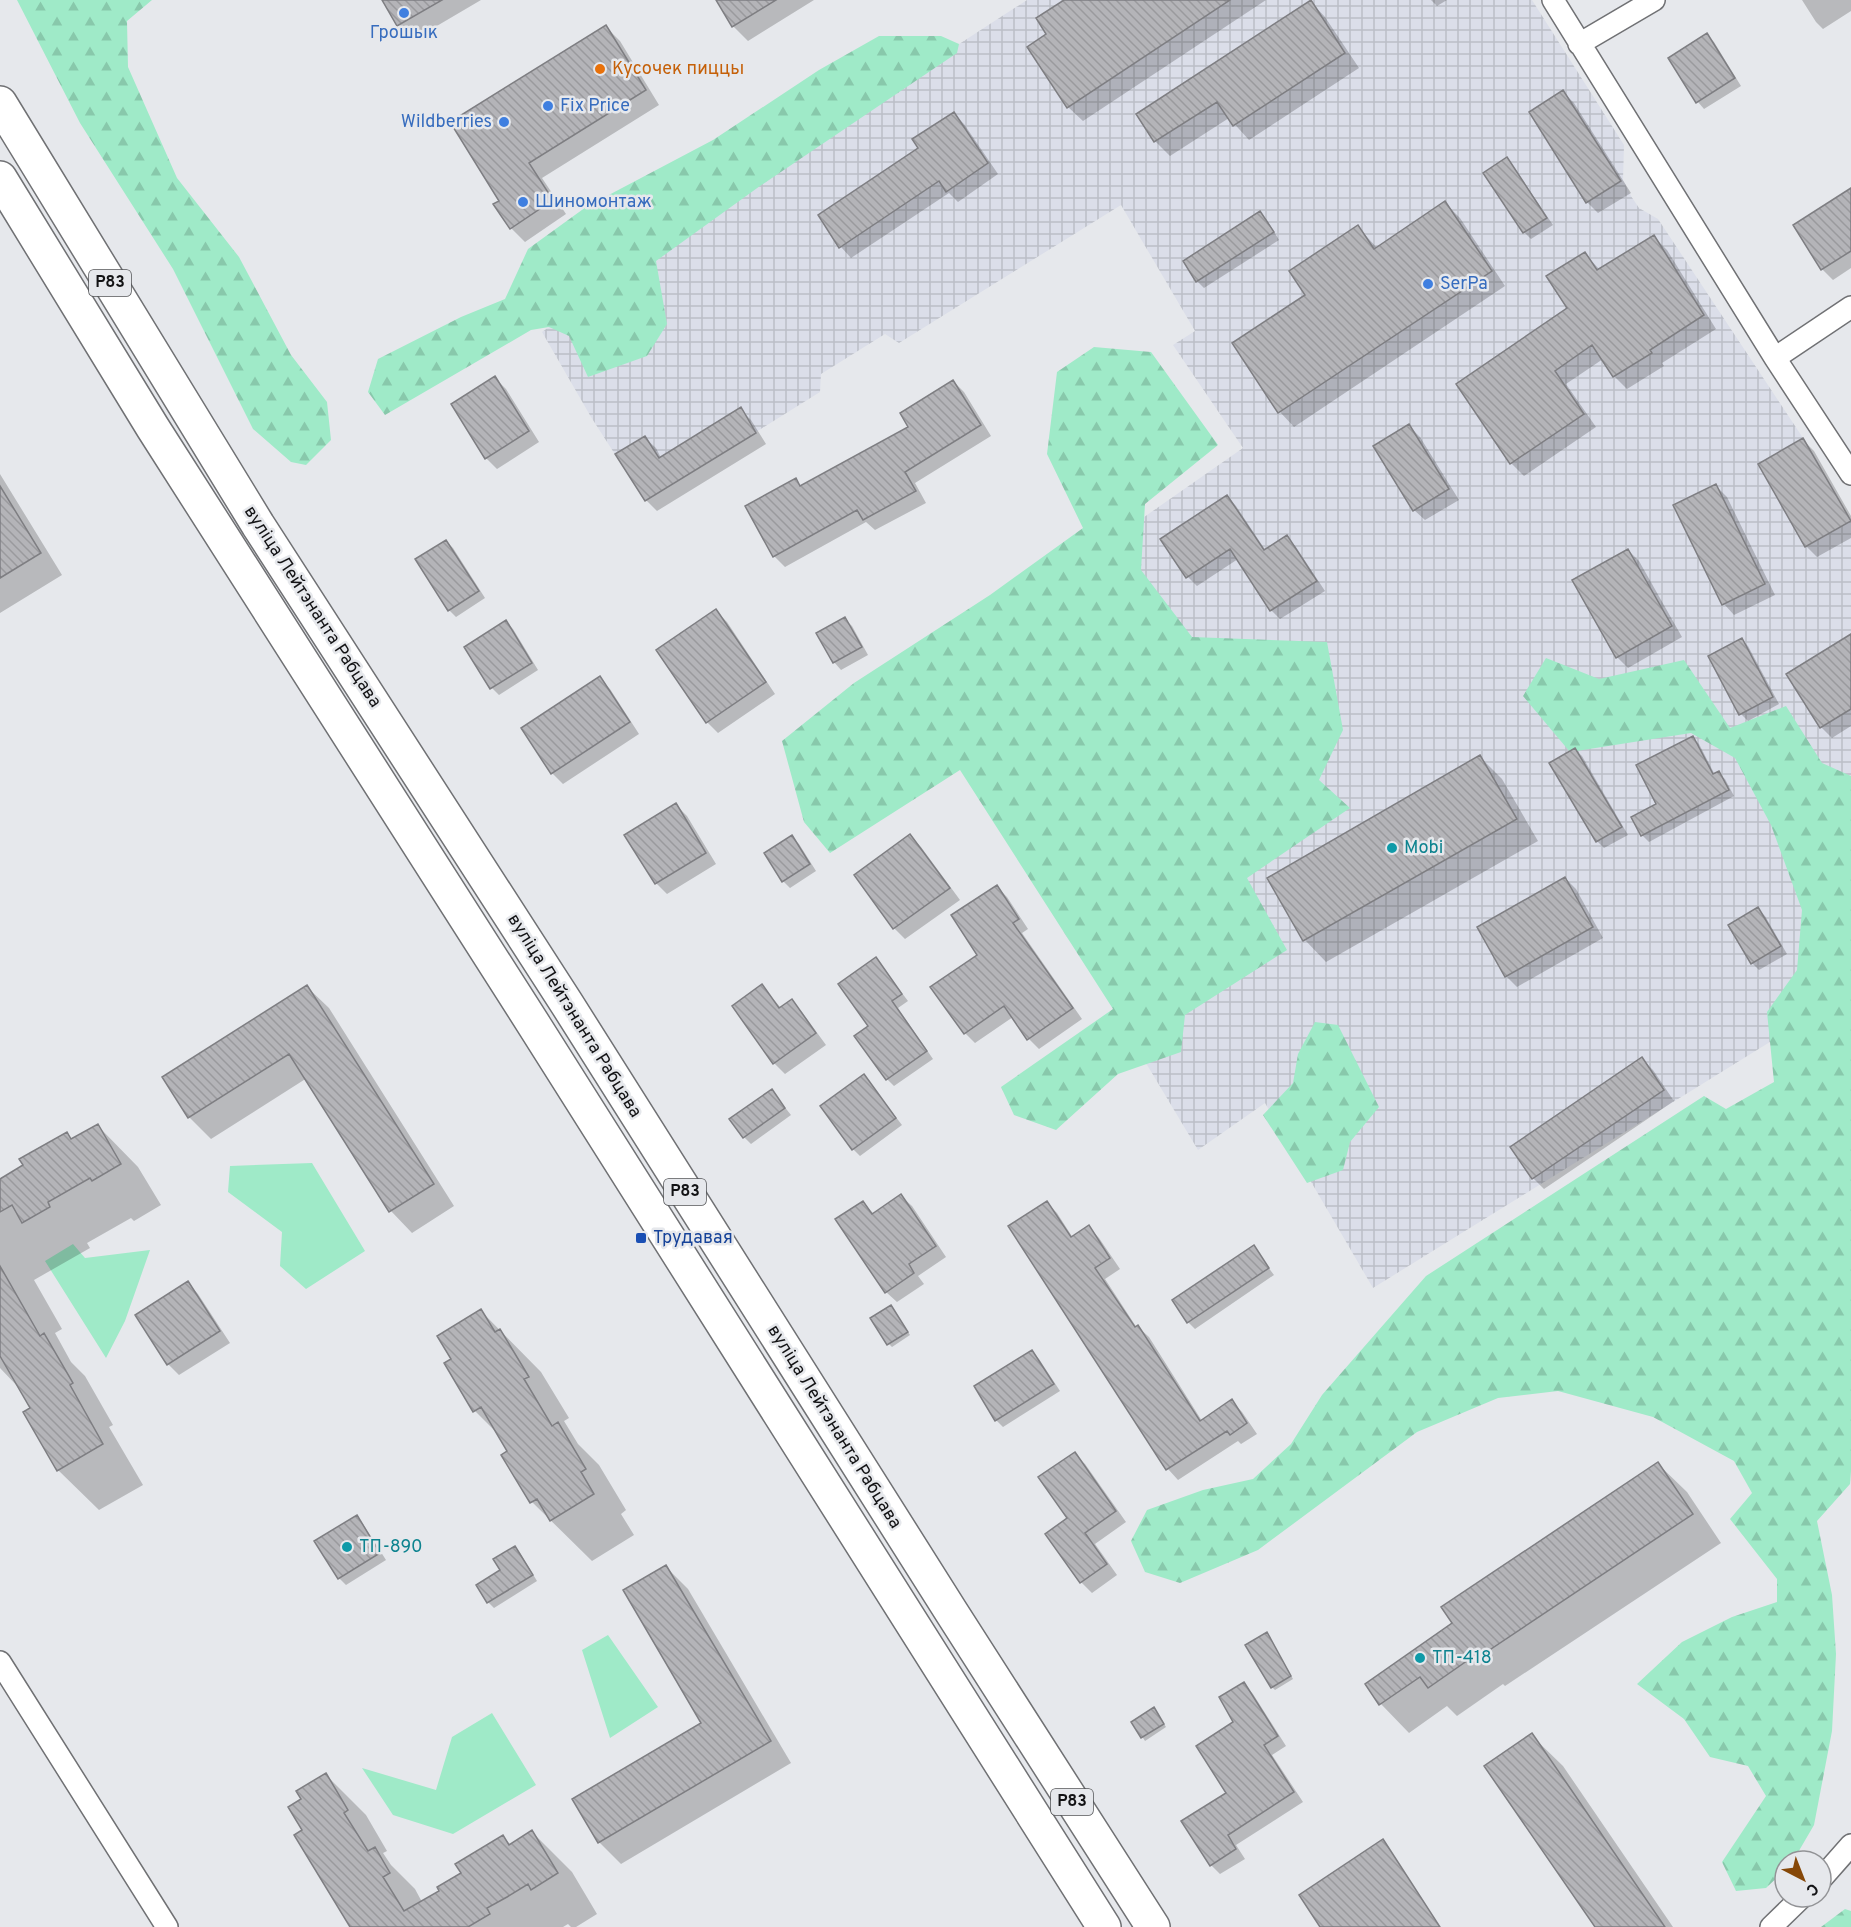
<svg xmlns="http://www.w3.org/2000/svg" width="1851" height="1927" viewBox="0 0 1851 1927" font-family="Overpass,sans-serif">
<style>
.industrial{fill:url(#industrial-grid)}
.forest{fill:url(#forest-firs)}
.park{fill:#9feac8}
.shadow{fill:#0003}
.building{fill:url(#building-back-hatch);stroke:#7e7e82;stroke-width:1.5}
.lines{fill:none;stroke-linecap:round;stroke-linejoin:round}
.street-casing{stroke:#707174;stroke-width:24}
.highway-casing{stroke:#707174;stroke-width:36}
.street{stroke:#fff;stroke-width:21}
.highway{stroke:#fff;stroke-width:33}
.shop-dot{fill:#3f7fe0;stroke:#e6e8ec;stroke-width:2}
.food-dot{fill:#e8710a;stroke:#e6e8ec;stroke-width:2}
.culture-dot{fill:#0f9aa8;stroke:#e6e8ec;stroke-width:2}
.transit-dot{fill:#1a4fb4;stroke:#e6e8ec;stroke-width:2}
.labels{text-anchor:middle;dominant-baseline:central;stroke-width:5;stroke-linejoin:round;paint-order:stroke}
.shield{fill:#e6e8ec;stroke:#525356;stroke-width:1.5}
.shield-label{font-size:16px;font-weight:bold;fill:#131315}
.shop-label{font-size:18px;fill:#366cbe;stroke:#e6e8ec;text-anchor:start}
.food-label{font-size:18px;fill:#c56008;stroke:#e6e8ec;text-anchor:start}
.street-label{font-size:18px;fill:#131315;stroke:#e6e8ec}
.culture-label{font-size:18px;fill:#0d838f;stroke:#e6e8ec;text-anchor:start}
.transit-label{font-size:18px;fill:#164399;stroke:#e6e8ec;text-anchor:start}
</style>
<defs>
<pattern id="industrial-grid" width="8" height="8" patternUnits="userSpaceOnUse" patternTransform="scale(1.5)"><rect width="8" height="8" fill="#dbdee9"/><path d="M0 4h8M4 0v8" fill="none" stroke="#bbbec7"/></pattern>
<pattern id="forest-firs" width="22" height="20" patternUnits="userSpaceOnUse" patternTransform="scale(1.5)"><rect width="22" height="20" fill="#9feac8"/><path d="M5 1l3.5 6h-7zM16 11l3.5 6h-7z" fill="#88c8ab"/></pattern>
<pattern id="building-back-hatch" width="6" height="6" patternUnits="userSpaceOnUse" patternTransform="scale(1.5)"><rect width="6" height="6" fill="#b4b4b8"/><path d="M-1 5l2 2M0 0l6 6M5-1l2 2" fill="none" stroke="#9a9a9d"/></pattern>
</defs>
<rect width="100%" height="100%" fill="#e6e8ec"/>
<!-- industrial -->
<path class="industrial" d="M 1027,0 L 1532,0 L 1624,145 L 1623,180 L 1631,196 L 1639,208 L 1658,219 L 1803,438 L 1851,522 L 1851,891 L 1815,1014 L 1373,1288 L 1265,1103 L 1198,1150 L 915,677 L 1243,448 L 1173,345 L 1195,331 L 1121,205 L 899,343 L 885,334 L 821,374 L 820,392 L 645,501 L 591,417 L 542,332 L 953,48 Z"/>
<!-- forest -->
<path class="forest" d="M 17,0 L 152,0 L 127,21 L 128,67 L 177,178 L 239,257 L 291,355 L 327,402 L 331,440 L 306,465 L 291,462 L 253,429 L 173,269 L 80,123 Z
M 879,36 L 941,36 L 959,44 L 957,53 L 760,186 L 656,261 L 667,324 L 647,356 L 588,377 L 569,336 L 549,327 L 531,330 L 385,415 L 368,392 L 378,359 L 461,317 L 505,299 L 528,249 L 586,207 L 713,140 L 819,70 Z
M 1094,347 L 1151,352 L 1218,445 L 1145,504 L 1141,570 L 1192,637 L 1327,642 L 1343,730 L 1319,780 L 1350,808 L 1247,878 L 1287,950 L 1185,1015 L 1181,1052 L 1118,1074 L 1056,1130 L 1014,1115 L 1001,1087 L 1113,1009 L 960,770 L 830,853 L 804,822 L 782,741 L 854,683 L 990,595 L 1083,528 L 1047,454 L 1057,372 Z
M 1546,658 L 1599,679 L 1684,660 L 1730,728 L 1786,706 L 1822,763 L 1851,776 L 1851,1471 L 1850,1484 L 1817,1521 L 1832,1595 L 1836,1654 L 1832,1731 L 1814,1825 L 1793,1861 L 1785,1861 L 1785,1870 L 1766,1888 L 1736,1891 L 1722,1862 L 1766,1796 L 1748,1766 L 1710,1757 L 1684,1719 L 1637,1684 L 1682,1642 L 1732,1617 L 1777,1602 L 1777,1579 L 1730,1519 L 1752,1493 L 1734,1461 L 1653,1417 L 1558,1391 L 1498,1398 L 1417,1432 L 1258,1550 L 1180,1583 L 1145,1572 L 1131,1541 L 1147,1510 L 1203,1490 L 1253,1479 L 1291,1444 L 1322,1395 L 1426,1276 L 1704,1096 L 1726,1109 L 1774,1082 L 1767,1012 L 1797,970 L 1802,910 L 1771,825 L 1735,758 L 1691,733 L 1570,752 L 1523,696 Z
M 1315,1022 L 1338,1025 L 1379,1107 L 1350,1142 L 1343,1170 L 1307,1183 L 1263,1115 L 1293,1083 L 1298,1054 Z
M 1845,1909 L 1851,1911 L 1851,1927 L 1821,1927 Z"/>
<!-- park -->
<path class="park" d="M 312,1163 L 365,1251 L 306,1289 L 280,1266 L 282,1232 L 228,1192 L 230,1166 Z
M 73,1244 L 85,1258 L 150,1250 L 125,1321 L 106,1358 L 45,1261 Z
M 608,1635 L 658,1707 L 610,1738 L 582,1650 Z
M 492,1713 L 536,1785 L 453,1834 L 393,1815 L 362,1768 L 436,1790 L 452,1737 Z"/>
<!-- shadow -->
<path class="shadow" d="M 383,0 L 481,0 L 413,40 L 398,25 Z
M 717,0 L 814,0 L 748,41 L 733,26 Z
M 1067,0 L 1266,0 L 1083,121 L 1068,107 L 1048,35 Z
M 1431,0 L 1447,0 L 1437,6 Z
M 1802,0 L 1851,0 L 1851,11 L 1823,29 L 1816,22 Z
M 1311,2 L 1325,17 L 1359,68 L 1249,140 L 1229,118 L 1170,156 L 1155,141 L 1138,115 Z
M 606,27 L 620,41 L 659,105 L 542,178 L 566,214 L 525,242 L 511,228 L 501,201 Z
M 1707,35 L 1714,42 L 1741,86 L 1704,109 L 1698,102 Z
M 1563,92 L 1574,103 L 1631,193 L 1598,213 L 1587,202 Z
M 953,113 L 964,124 L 998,174 L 958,202 L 949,193 L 851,258 L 841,247 L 920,148 Z
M 1506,159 L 1513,166 L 1553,225 L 1531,239 L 1524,232 L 1485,174 Z
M 1851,192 L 1851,268 L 1833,280 L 1822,269 Z
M 1445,203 L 1460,218 L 1505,286 L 1294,427 L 1280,412 L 1307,295 L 1358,227 L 1377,248 Z
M 1260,213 L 1267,220 L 1279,240 L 1204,288 L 1197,281 Z
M 1654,237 L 1667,250 L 1716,329 L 1662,363 L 1664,366 L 1627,389 L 1614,376 L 1603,359 L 1566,384 L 1596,427 L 1524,476 L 1511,463 L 1570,309 L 1585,254 L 1600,270 Z
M 495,378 L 506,389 L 539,442 L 497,469 L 486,458 Z
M 953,381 L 964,392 L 991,436 L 915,483 L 926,503 L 875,530 L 866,522 L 785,567 L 774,556 L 796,480 L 802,487 L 911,427 Z
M 740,409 L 751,420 L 766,444 L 657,511 L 646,500 L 645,438 L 656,448 L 661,458 Z
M 1409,426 L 1420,437 L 1459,500 L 1425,520 L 1414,510 Z
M 1803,440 L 1814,451 L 1851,516 L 1851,538 L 1817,557 L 1806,546 L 1760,465 Z
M 0,474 L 62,575 L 0,613 Z
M 1716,486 L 1727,497 L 1775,595 L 1734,615 L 1724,604 L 1675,506 Z
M 1227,496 L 1236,506 L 1266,551 L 1287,537 L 1296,547 L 1325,591 L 1280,619 L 1271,610 L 1238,559 L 1197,586 L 1188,577 L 1162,539 Z
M 446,541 L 453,548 L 485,598 L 456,617 L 449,610 Z
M 1628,550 L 1639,561 L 1682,637 L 1628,668 L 1617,657 Z
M 716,611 L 727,622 L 775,694 L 718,733 L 707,722 Z
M 845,619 L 852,626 L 868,655 L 841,670 L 834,662 L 818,634 Z
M 506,622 L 513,629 L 538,670 L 499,695 L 492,688 Z
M 1851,636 L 1851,726 L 1832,738 L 1821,727 Z
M 1741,639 L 1748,646 L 1779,704 L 1748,721 L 1741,714 Z
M 599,678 L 610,689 L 639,734 L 563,784 L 552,773 Z
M 1693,738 L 1699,744 L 1715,775 L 1718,773 L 1725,779 L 1734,796 L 1649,842 L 1642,835 Z
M 1575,749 L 1582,756 L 1628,835 L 1604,848 L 1597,841 Z
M 1480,757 L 1502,779 L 1538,841 L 1326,962 L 1305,940 L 1269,878 Z
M 676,805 L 687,816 L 716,864 L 667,894 L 656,883 Z
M 910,836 L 921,847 L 960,900 L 905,939 L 894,928 L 856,875 Z
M 792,837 L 799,844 L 816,871 L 790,888 L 783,881 Z
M 1565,878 L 1576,889 L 1603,938 L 1517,987 L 1506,976 Z
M 997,887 L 1007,897 L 1028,929 L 1022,933 L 1082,1019 L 1039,1049 L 1029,1039 L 1013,1017 L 975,1043 L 965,1033 L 979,955 Z
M 1758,909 L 1765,916 L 1787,954 L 1759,970 L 1752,963 Z
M 876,959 L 908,1001 L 898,1008 L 933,1059 L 894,1086 L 887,1079 L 870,1027 Z
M 762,986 L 781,1008 L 791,1001 L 802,1012 L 826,1045 L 785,1074 L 774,1063 L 734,1007 Z
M 307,987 L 329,1008 L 454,1206 L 412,1233 L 391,1211 L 307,1078 L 211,1139 L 189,1117 Z
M 1642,1059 L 1653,1070 L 1674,1101 L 1544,1189 L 1533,1178 L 1512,1147 Z
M 864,1076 L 902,1125 L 860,1156 L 853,1149 Z
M 772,1091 L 791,1115 L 751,1144 L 744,1137 Z
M 98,1126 L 138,1167 L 161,1205 L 134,1221 L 131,1218 L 87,1243 L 90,1248 L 34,1280 L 62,1329 L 55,1333 L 71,1362 L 85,1376 L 113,1425 L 109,1427 L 143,1485 L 99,1510 L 58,1470 L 32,1409 L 20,1389 L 0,1368 L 0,1181 L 25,1166 L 67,1133 L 73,1140 Z
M 901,1196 L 912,1206 L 946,1257 L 918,1276 L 924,1284 L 897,1302 L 886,1292 L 862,1202 L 874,1214 Z
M 1047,1203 L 1057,1213 L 1073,1238 L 1089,1227 L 1099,1238 L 1120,1269 L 1105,1279 L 1137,1328 L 1138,1327 L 1149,1337 L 1202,1421 L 1232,1401 L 1242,1412 L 1257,1434 L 1241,1444 L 1238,1441 L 1178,1480 L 1168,1469 L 1011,1226 Z
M 1253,1247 L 1274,1275 L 1195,1329 L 1188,1322 Z
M 188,1283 L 198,1294 L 230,1343 L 179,1375 L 168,1364 Z
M 894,1310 L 910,1335 L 892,1347 L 889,1344 Z
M 481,1311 L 541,1372 L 569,1418 L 564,1421 L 578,1444 L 599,1465 L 626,1510 L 621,1514 L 634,1535 L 592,1561 L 532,1502 L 503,1455 L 509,1452 L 500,1436 L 475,1411 L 446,1364 L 453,1360 Z
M 1032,1352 L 1039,1359 L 1060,1391 L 1003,1427 L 996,1420 Z
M 1074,1454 L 1085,1464 L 1126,1522 L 1095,1544 L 1117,1575 L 1092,1593 L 1081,1582 L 1070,1518 Z
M 1658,1464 L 1687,1492 L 1721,1543 L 1505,1686 L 1503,1684 L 1457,1716 L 1447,1706 L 1409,1733 L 1381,1704 L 1367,1685 L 1454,1624 Z
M 356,1517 L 363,1524 L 386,1560 L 346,1585 L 339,1578 Z
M 514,1548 L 520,1553 L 537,1581 L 494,1608 L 488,1602 Z
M 666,1567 L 688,1589 L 791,1763 L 621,1864 L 599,1842 L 703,1723 Z
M 1267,1634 L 1293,1679 L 1275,1690 L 1272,1687 Z
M 1244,1684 L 1253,1694 L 1286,1746 L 1272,1755 L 1303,1802 L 1236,1845 L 1245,1859 L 1220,1874 L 1211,1865 L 1228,1793 L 1235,1722 Z
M 1157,1712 L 1166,1727 L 1145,1741 L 1133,1722 Z
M 1531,1735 L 1563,1766 L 1673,1927 L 1596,1927 Z
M 326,1775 L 366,1815 L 387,1851 L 383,1853 L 391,1865 L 415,1889 L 422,1902 L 441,1891 L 463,1873 L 503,1837 L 511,1845 L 532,1832 L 572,1872 L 597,1914 L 576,1927 L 571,1927 L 568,1924 L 563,1927 L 351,1927 L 304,1831 L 303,1800 Z"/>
<!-- building -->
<path class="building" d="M 382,0 L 442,0 L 397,26 Z
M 716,0 L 776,0 L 732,27 Z
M 1064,0 L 1230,0 L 1067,108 L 1027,47 L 1046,34 L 1036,18 Z
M 1311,0 L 1345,53 L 1233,126 L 1217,102 L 1154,142 L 1136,114 Z
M 606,25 L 646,90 L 529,163 L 553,200 L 510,229 L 493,204 L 499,201 L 450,122 Z
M 1707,33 L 1735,78 L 1696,103 L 1668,58 Z
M 1563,90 L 1621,181 L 1586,203 L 1529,112 Z
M 954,112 L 988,163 L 946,192 L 939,181 L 839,248 L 818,215 L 918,148 L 912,139 Z
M 1507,157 L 1547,218 L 1523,233 L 1483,173 Z
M 1851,188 L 1851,251 L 1821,270 L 1793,225 Z
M 1445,201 L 1492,271 L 1278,413 L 1232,343 L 1305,295 L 1289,271 L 1358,225 L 1374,249 Z
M 1260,211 L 1274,232 L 1196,282 L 1183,261 Z
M 1654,235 L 1704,315 L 1650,350 L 1652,353 L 1613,377 L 1592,345 L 1555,371 L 1584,414 L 1510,464 L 1456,384 L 1567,308 L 1546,276 L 1585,252 L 1597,270 Z
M 495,376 L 529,431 L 485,459 L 451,404 Z
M 953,380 L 981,425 L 905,472 L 916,491 L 863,520 L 857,510 L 773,557 L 745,506 L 796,478 L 800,486 L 908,427 L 900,413 Z
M 741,407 L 756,433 L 645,501 L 615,454 L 645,436 L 659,458 Z
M 1409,424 L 1449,489 L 1413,511 L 1373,446 Z
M 1803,438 L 1851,521 L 1805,547 L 1758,464 Z
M 1716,484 L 1765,584 L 1722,605 L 1673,505 Z
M 0,486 L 41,553 L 0,578 Z
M 1227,495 L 1264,550 L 1287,535 L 1317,581 L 1270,611 L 1230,549 L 1186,578 L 1160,539 Z
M 446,540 L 479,591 L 448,611 L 415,559 Z
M 1628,549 L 1672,626 L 1616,658 L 1572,580 Z
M 716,609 L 766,682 L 706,723 L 656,650 Z
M 845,617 L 862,647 L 833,663 L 816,633 Z
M 506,620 L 532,663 L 490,689 L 464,647 Z
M 1851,634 L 1851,709 L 1820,728 L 1786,674 Z
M 1742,638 L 1773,697 L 1739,715 L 1708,656 Z
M 600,676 L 630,722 L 551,774 L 521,728 Z
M 1693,736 L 1713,774 L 1719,771 L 1729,790 L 1641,836 L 1631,817 L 1656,804 L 1636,765 Z
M 1575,748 L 1622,827 L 1596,842 L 1549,763 Z
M 1480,755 L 1517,819 L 1303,941 L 1267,878 Z
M 676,803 L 706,853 L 655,884 L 624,835 Z
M 910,834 L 950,888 L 893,929 L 854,875 Z
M 792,835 L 810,864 L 782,882 L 764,853 Z
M 1565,877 L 1593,927 L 1505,977 L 1477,927 Z
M 997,885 L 1019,919 L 1013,923 L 1073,1008 L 1027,1040 L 1004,1006 L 964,1034 L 930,987 L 977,955 L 951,915 Z
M 1758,907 L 1781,946 L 1751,964 L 1728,925 Z
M 876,957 L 902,994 L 892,1001 L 927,1051 L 886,1080 L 854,1036 L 868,1026 L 838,984 Z
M 762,984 L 779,1008 L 792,999 L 816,1033 L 773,1064 L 732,1006 Z
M 307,985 L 434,1184 L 389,1212 L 289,1054 L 188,1118 L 162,1077 Z
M 1642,1057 L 1664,1090 L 1532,1179 L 1510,1147 Z
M 864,1074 L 896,1118 L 852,1150 L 820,1106 Z
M 772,1089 L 785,1108 L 743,1138 L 729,1119 Z
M 98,1124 L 121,1164 L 92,1181 L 90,1178 L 48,1202 L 50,1207 L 22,1223 L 12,1205 L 0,1212 L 0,1179 L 23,1165 L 19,1159 L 67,1132 L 71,1139 Z
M 901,1194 L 936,1246 L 909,1264 L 914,1273 L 885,1293 L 835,1219 L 863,1201 L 872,1214 Z
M 1047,1201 L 1071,1237 L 1089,1225 L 1110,1258 L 1095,1268 L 1135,1327 L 1138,1325 L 1200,1421 L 1232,1399 L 1247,1423 L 1230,1435 L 1227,1431 L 1166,1470 L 1008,1226 Z
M 1254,1245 L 1269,1268 L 1187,1323 L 1172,1300 Z
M 0,1266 L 40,1336 L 44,1333 L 73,1383 L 70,1385 L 103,1444 L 57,1471 L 23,1412 L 30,1408 L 0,1356 Z
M 188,1281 L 220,1331 L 167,1365 L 135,1315 Z
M 891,1305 L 908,1332 L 887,1345 L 870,1318 Z
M 481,1309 L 495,1332 L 500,1329 L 529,1377 L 524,1379 L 552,1426 L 558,1422 L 586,1469 L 581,1472 L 594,1494 L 550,1521 L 537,1499 L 530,1503 L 501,1455 L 507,1451 L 481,1407 L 473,1412 L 444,1363 L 451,1359 L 437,1336 Z
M 1032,1350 L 1054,1384 L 995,1421 L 974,1386 Z
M 1075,1452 L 1116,1511 L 1085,1533 L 1107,1564 L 1080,1583 L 1045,1534 L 1067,1518 L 1038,1477 Z
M 1658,1462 L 1693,1514 L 1476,1659 L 1474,1656 L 1428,1688 L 1420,1677 L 1379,1705 L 1365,1684 L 1452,1623 L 1441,1607 Z
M 357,1515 L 380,1553 L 338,1579 L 314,1541 Z
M 515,1546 L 533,1575 L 487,1603 L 476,1585 L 500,1570 L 493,1559 Z
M 666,1565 L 771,1741 L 598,1843 L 572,1799 L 701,1723 L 623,1590 Z
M 1267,1632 L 1291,1676 L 1271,1688 L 1245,1645 Z
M 1244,1682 L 1278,1736 L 1264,1745 L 1294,1792 L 1228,1835 L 1236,1849 L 1210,1866 L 1181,1821 L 1226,1793 L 1196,1746 L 1233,1722 L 1219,1697 Z
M 1154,1707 L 1164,1724 L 1141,1738 L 1131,1722 Z
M 1532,1733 L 1570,1788 L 1665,1927 L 1595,1927 L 1484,1766 Z
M 326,1773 L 348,1810 L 344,1813 L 368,1851 L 375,1847 L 390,1873 L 383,1877 L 404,1911 L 439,1891 L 437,1887 L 461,1873 L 455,1864 L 503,1835 L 509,1845 L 532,1830 L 558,1873 L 531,1890 L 528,1884 L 507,1897 L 487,1908 L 490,1914 L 468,1927 L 350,1927 L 294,1835 L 302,1830 L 288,1807 L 301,1799 L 296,1791 Z
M 1383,1839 L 1440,1927 L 1320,1927 L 1299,1895 Z"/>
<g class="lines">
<defs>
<path id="street" d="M 1553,0 L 1775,358 L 1851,474
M 1579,44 L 1654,0
M 1775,358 L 1851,307
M 0,1662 L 167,1927
M 1821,1879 L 1851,1845
M 1771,1927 L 1802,1897"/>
<path id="highway" d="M 0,103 L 258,525 L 567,1004 L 952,1613 L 1153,1927
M 0,178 L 153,428 L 534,1025 L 1104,1927"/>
</defs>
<!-- street casing -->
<use href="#street" class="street-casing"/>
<!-- highway casing -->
<use href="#highway" class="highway-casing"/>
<!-- street -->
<use href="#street" class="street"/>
<!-- highway -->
<use href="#highway" class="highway"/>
</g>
<!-- markers -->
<g class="shop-dot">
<circle cx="404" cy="13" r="6"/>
<circle cx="548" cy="106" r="6"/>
<circle cx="504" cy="122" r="6"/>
<circle cx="523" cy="202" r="6"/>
<circle cx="1428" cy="284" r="6"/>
</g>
<circle class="food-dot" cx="600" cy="69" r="6"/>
<g class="culture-dot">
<circle cx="1392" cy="848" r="6"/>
<circle cx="347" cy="1547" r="6"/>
<circle cx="1420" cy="1658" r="6"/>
</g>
<rect class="transit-dot" x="635" y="1232" width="12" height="12" rx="3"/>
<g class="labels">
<!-- shield labels -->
<g class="shield">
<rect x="89" y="270" width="42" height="26" rx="4.5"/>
<rect x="664" y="1179" width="42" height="26" rx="4.5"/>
<rect x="1051" y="1789" width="42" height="26" rx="4.5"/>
</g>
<g class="shield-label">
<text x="110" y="283">Р83</text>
<text x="685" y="1192">Р83</text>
<text x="1072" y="1802">Р83</text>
</g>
<!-- shop labels -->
<g class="shop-label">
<text x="404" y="33" text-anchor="middle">Грошык</text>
<text x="560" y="106">Fix Price</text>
<text x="492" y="122" text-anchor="end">Wildberries</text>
<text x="535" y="202">Шиномонтаж</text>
<text x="1440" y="284">SerPa</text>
</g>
<!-- food labels -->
<g class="food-label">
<text x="612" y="69">Кусочек пиццы</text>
</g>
<!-- street labels -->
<g class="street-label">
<text transform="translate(312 607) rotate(57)">вуліца Лейтэнанта Рабцава</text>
<text transform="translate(574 1016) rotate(58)">вуліца Лейтэнанта Рабцава</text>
<text transform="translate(834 1427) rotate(58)">вуліца Лейтэнанта Рабцава</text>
</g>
<!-- culture labels -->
<g class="culture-label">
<text x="1404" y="848">Mobi</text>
<text x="359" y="1547">ТП-890</text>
<text x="1432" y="1658">ТП-418</text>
</g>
<!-- transit labels -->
<g class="transit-label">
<text x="653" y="1238">Трудавая</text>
</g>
</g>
<!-- north arrow -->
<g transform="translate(1803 1879) rotate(138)"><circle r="28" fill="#e6e8ec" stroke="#929396" stroke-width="1.5"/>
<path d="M0-4.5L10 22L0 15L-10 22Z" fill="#864808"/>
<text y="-9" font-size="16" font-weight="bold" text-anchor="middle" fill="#131315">С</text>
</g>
</svg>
